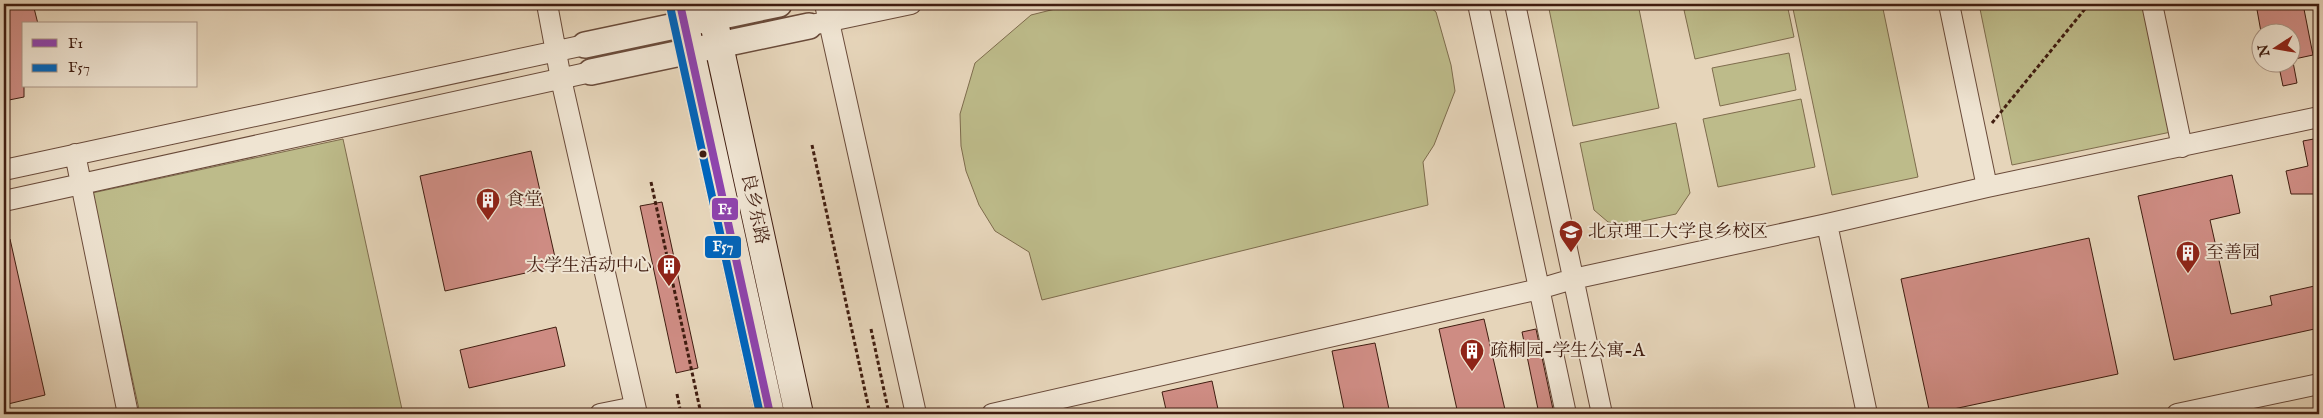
<svg xmlns="http://www.w3.org/2000/svg" width="2323" height="418" viewBox="0 0 2323 418" font-family="'IM FELL English','Noto Serif SC',serif">
<style>
.green{fill:#bdbb8a;stroke:#7e6c4d}
.building{fill:#ce8c83;stroke:#401d10}
.lines{fill:none;stroke-linecap:round;stroke-linejoin:round}
.minor-casing{stroke:#6a4b3a;stroke-width:22}
.tertiary-casing{stroke:#6a4b3a;stroke-width:28}
.secondary-casing{stroke:#401d10;stroke-width:30}
.path{stroke:#401d10;stroke-width:3;stroke-dasharray:4 2.5;stroke-linecap:butt}
.minor{stroke:#efe4d2;stroke-width:20}
.tertiary{stroke:#efe4d2;stroke-width:25}
.secondary{stroke:#efe4d2;stroke-width:28}
.bus-1-casing{stroke:#efe4d2;stroke-width:11}
.bus-2-casing{stroke:#efe4d2;stroke-width:11}
.bus-1{stroke:#8e44ad;stroke-width:8}
.bus-2{stroke:#0065bd;stroke-width:8}
.bus-dot{fill:#401d10;stroke:#efe4d2;stroke-width:2}
.labels{text-anchor:middle;dominant-baseline:central;stroke-width:4;stroke-linejoin:round;paint-order:stroke}
.poi-label{font-size:18px;fill:#401d10;stroke:#efe4d2;text-anchor:start}
.street-label{font-size:18px;fill:#401d10;stroke:#efe4d2}
.line-badge{stroke:#efe4d2;stroke-width:2}
.badge-label{font-size:14px;text-anchor:middle;font-weight:bold;fill:#fff}
</style>
<rect width="100%" height="100%" fill="#e6d5ba"/>
<filter id="stains"><feTurbulence type="fractalNoise" baseFrequency=".004" numOctaves="4"/><feColorMatrix values="0 0 0 0 .2 0 0 0 0 .09 0 0 0 0 .02 0 0 0 .5 -.17"/></filter>
<radialGradient id="worn" r=".72"><stop offset=".6" stop-color="#630" stop-opacity="0"/><stop offset="1" stop-color="#630" stop-opacity=".3"/></radialGradient>
<!-- green -->
<path class="green" d="M 1075,4 L 1426,4 L 1436,12 L 1451,65 L 1455,91 L 1434,145 L 1423,162 L 1428,205 L 1042,300 L 1029,252 L 995,231 L 979,205 L 966,171 L 961,146 L 960,114 L 975,63 L 1031,15 Z
M 1548,4 L 1638,4 L 1659,108 L 1573,126 Z
M 1712,4 L 1787,4 L 1794,37 L 1695,59 L 1684,10 Z
M 1792,4 L 1882,4 L 1918,177 L 1832,195 Z
M 1979,4 L 2144,4 L 2171,132 L 2012,165 Z
M 1789,53 L 1796,90 L 1720,106 L 1712,68 Z
M 1801,99 L 1815,167 L 1718,187 L 1703,119 Z
M 1676,123 L 1690,193 L 1676,214 L 1624,225 L 1608,222 L 1594,210 L 1580,143 Z
M 343,139 L 403,414 L 140,414 L 92,193 Z"/>
<!-- building -->
<path class="building" d="M 4,4 L 33,4 L 38,24 L 24,24 L 24,97 L 4,101 Z
M 2256,4 L 2303,4 L 2313,55 L 2290,60 L 2290,32 L 2261,32 Z
M 2278,62 L 2293,62 L 2297,83 L 2283,86 Z
M 2319,138 L 2319,194 L 2291,194 L 2286,171 L 2308,166 L 2303,141 Z
M 531,151 L 557,266 L 445,291 L 420,176 Z
M 2232,175 L 2240,213 L 2210,220 L 2231,314 L 2272,305 L 2270,296 L 2319,285 L 2319,328 L 2174,360 L 2138,196 Z
M 662,202 L 698,368 L 676,373 L 640,206 Z
M 2089,238 L 2118,374 L 1930,414 L 1901,279 Z
M 4,239 L 10,239 L 45,395 L 4,405 Z
M 1484,319 L 1506,414 L 1458,414 L 1439,329 Z
M 556,327 L 565,366 L 469,388 L 460,350 Z
M 1536,329 L 1554,414 L 1539,414 L 1522,332 Z
M 1375,343 L 1390,414 L 1345,414 L 1332,351 Z
M 1212,381 L 1219,414 L 1167,414 L 1162,392 Z"/>
<g class="lines">
<defs>
<path id="minor" d="M 547,4 L 561,79 L 637,414
M 825,4 L 916,414
M 1478,4 L 1566,414
M 1515,4 L 1602,414
M 1949,4 L 1987,187
M 2152,4 L 2182,147
M 816,24 L 911,4
M 75,154 L 128,414
M 4,170 L 585,45
M 4,201 L 591,72
M 1827,224 L 1867,414
M 600,414 L 635,407
M 992,414 L 1539,289 L 1573,279 L 1827,224 L 1987,187 L 2319,117
M 2177,414 L 2319,384"/>
<path id="tertiary" d="M 585,45 L 779,4
M 591,72 L 809,26"/>
<path id="secondary" d="M 680,4 L 770,414
M 710,4 L 799,414"/>
</defs>
<!-- minor casing -->
<use href="#minor" class="minor-casing"/>
<!-- tertiary casing -->
<use href="#tertiary" class="tertiary-casing"/>
<!-- secondary casing -->
<use href="#secondary" class="secondary-casing"/>
<!-- path -->
<path class="path" d="M 1992,123 L 2089,4
M 812,145 L 870,414
M 651,182 L 701,414
M 871,329 L 889,414
M 677,394 L 681,414"/>
<!-- minor -->
<use href="#minor" class="minor"/>
<!-- tertiary -->
<use href="#tertiary" class="tertiary"/>
<!-- secondary -->
<use href="#secondary" class="secondary"/>
<defs>
<path id="bus-1" d="M 680,4 L 770,414"/>
<path id="bus-2" d="M 670,6 L 760,414"/>
</defs>
<!-- bus-1 casing -->
<use href="#bus-1" class="bus-1-casing"/>
<!-- bus-2 casing -->
<use href="#bus-2" class="bus-2-casing"/>
<!-- bus-1 -->
<use href="#bus-1" class="bus-1"/>
<!-- bus-2 -->
<use href="#bus-2" class="bus-2"/>
</g>
<!-- icons -->
<defs>
<symbol id="building-pin" viewBox="-11 -11 22 30"><path d="M0 17L-7.5 6A9.5 9.5 0 1 1 7.5 6Z" fill="#8f2418" stroke="#efe4d2"/><path d="M-4-6H4V6H1V3H-1V6H-4ZM-2.5-4.3h1.7v1.8h-1.7ZM.8-4.3h1.7v1.8H.8ZM-2.5-1h1.7V.8h-1.7ZM.8-1h1.7V.8H.8Z" fill="#fff"/></symbol>
<symbol id="university-pin" viewBox="-11 -11 22 30"><path d="M0 17L-7.5 6A9.5 9.5 0 1 1 7.5 6Z" fill="#8f2418" stroke="#efe4d2"/><path d="M0-5L7-2L0 1L-7-2ZM-4 1L0 2.5L4 1V4Q0 6-4 4Z" fill="#fff"/></symbol>
</defs>
<g fill-rule="evenodd">
<use href="#building-pin" x="474" y="186" width="28" height="38"/>
<use href="#university-pin" x="1557" y="218" width="28" height="38"/>
<use href="#building-pin" x="2174" y="239" width="28" height="38"/>
<use href="#building-pin" x="655" y="252" width="28" height="38"/>
<use href="#building-pin" x="1458" y="337" width="28" height="38"/>
</g>
<!-- markers -->
<circle class="bus-dot" cx="703" cy="154" r="4.5"/>
<g class="labels">
<!-- poi labels -->
<g class="poi-label">
<text x="506" y="200">食堂</text>
<text x="1588" y="232">北京理工大学良乡校区</text>
<text x="2206" y="253">至善园</text>
<text x="652" y="266" text-anchor="end">大学生活动中心</text>
<text x="1490" y="351">疏桐园-学生公寓-A</text>
</g>
<!-- street labels -->
<g class="street-label">
<text transform="translate(754 209) rotate(78)">良乡东路</text>
</g>
</g>
<g class="line-badge">
<rect x="711" y="197" width="28" height="24" rx="5" fill="#8e44ad"/>
<rect x="704" y="235" width="38" height="24" rx="5" fill="#0065bd"/>
</g>
<g class="badge-label">
<text x="725" y="214">F1</text>
<text x="723" y="251">F57</text>
</g>
<!-- margin -->
<rect width="2323" height="418" fill="none" stroke="#e6d5ba" stroke-width="20"/>
<rect x="5" y="5" width="2313" height="408" fill="none" stroke="#401d10" stroke-width="2.5"/>
<rect x="10" y="10" width="2303" height="398" fill="none" stroke="#401d10"/>
<!-- legend -->
<rect x="22" y="22" width="175" height="65" fill="#efe4d2" stroke="#a99484"/>
<rect x="32" y="39" width="25" height="8" fill="#8e44ad" stroke="#a99484"/>
<text x="68" y="48" font-size="15" fill="#401d10">F1</text>
<rect x="32" y="64" width="25" height="8" fill="#0065bd" stroke="#a99484"/>
<text x="68" y="72" font-size="15" fill="#401d10">F57</text>
<!-- north arrow -->
<g transform="translate(2276 48) rotate(258)"><circle r="24" fill="#efe4d2" stroke="#a99484"/>
<path d="M0-4L9 19L0 12L-9 19Z" fill="#8f2418"/>
<text y="-8" font-size="14" font-weight="bold" text-anchor="middle" fill="#401d10">N</text>
</g>
<rect width="100%" height="100%" filter="url(#stains)"/>
<rect width="100%" height="100%" fill="url(#worn)"/>
</svg>
